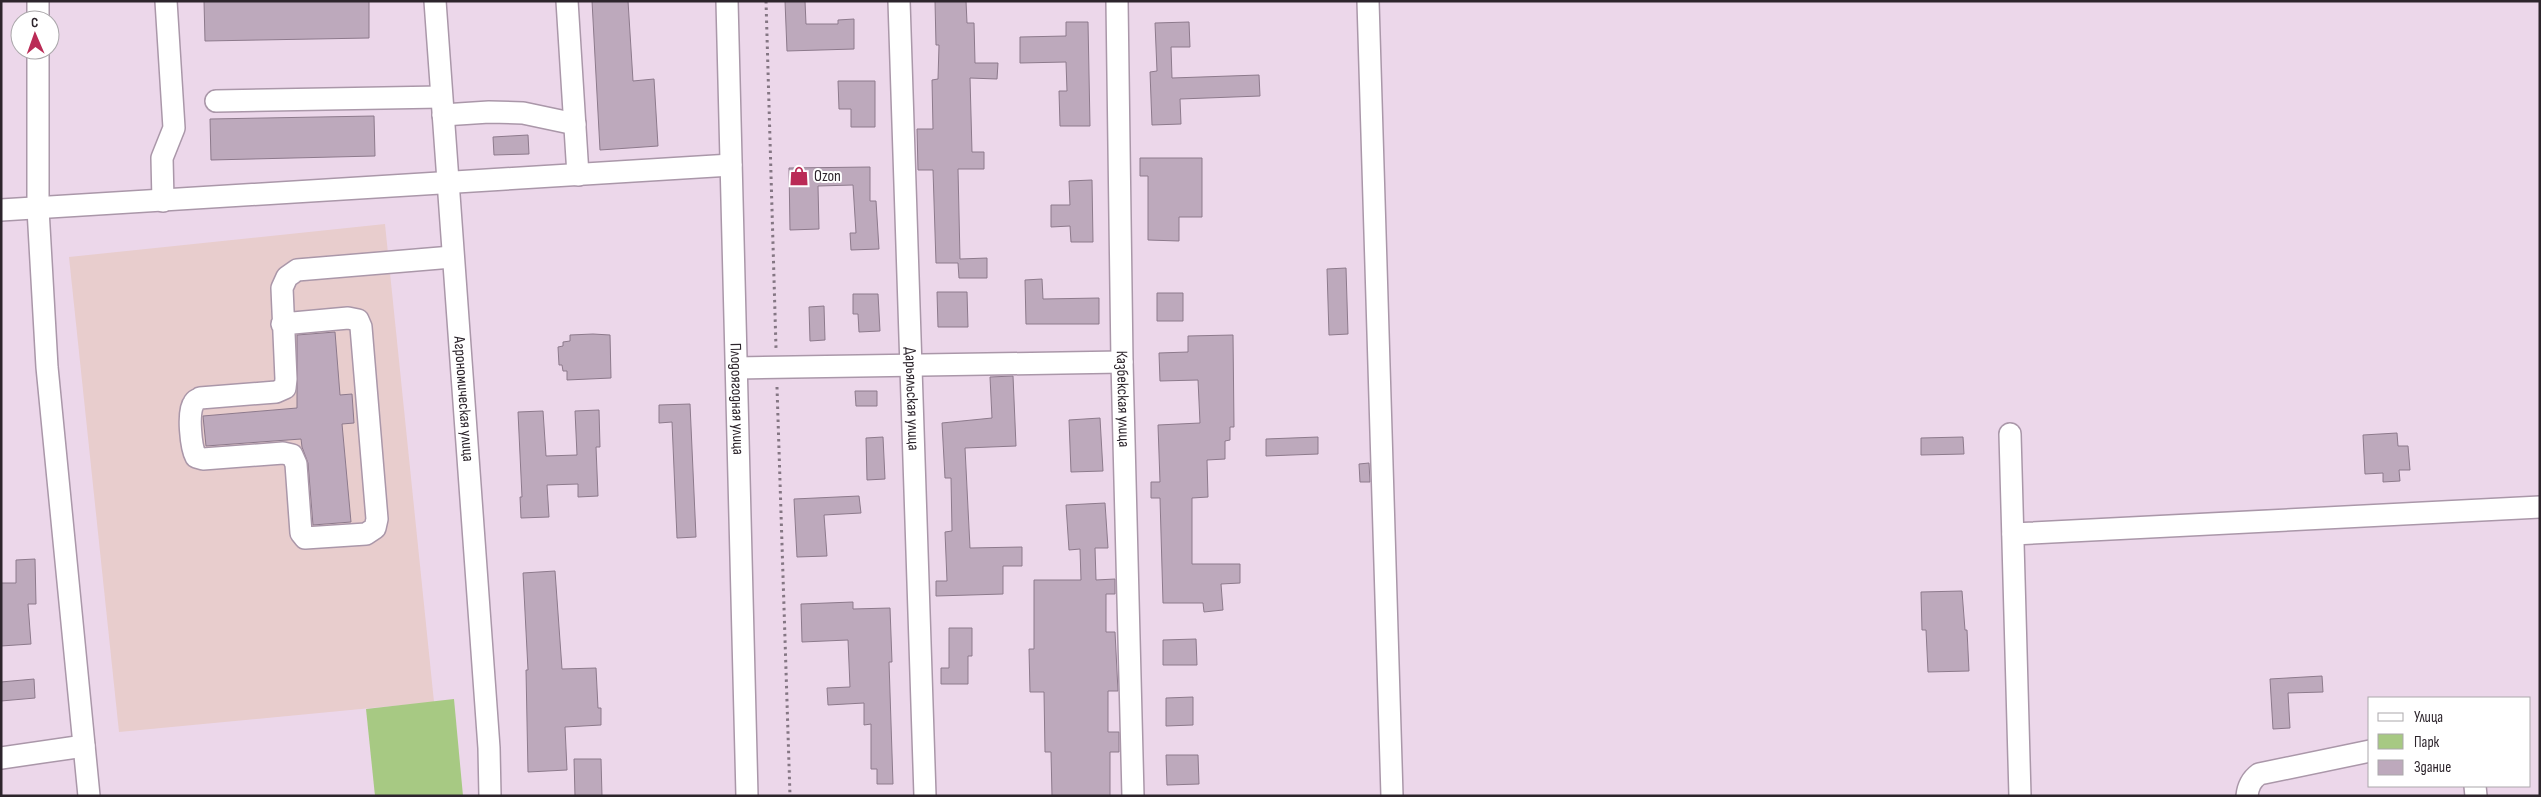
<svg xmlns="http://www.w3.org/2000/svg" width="2541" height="797" viewBox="0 0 2541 797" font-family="'Sofia Sans Condensed',sans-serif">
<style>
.education{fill:#e8cdcd}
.green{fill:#a7c983}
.building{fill:#bda9bc;stroke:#8d7a8c}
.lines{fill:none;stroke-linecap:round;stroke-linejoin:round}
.minor-casing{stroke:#aa97a9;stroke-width:24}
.path{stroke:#847683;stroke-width:3;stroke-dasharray:2.5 4;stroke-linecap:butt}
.minor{stroke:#fff;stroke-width:21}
.labels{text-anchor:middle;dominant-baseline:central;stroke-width:4;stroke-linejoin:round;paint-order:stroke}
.poi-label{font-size:16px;fill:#2d252c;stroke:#fff;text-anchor:start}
.street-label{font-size:16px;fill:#2d252c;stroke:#fff}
</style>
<rect width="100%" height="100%" fill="#ecd7ea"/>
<!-- education -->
<path class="education" d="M 385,224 L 434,702 L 119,732 L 69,257 Z"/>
<!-- green -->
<path class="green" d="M 454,699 L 463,796 L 375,796 L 366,709 Z"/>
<!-- building -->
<path class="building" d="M 204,1 L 369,1 L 369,38 L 205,41 Z
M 592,1 L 628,1 L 633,81 L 654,79 L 658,146 L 600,150 Z
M 785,1 L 805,1 L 806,24 L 838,24 L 838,20 L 854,19 L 854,49 L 787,51 Z
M 935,1 L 966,1 L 967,23 L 974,23 L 975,63 L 998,63 L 997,79 L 970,78 L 972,152 L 984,152 L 984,169 L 958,169 L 960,259 L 987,258 L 987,278 L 959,278 L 958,263 L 936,263 L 933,170 L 918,170 L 917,129 L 933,129 L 932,80 L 938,79 L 939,45 L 936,45 Z
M 1066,22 L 1088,22 L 1090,126 L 1060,126 L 1059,91 L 1067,91 L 1066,62 L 1020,63 L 1020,37 L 1066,36 Z
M 1189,22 L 1190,47 L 1171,47 L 1172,78 L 1259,75 L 1260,96 L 1180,99 L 1181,124 L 1152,125 L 1150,72 L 1157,71 L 1155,23 Z
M 838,81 L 875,81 L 875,127 L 851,127 L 851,109 L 839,109 Z
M 374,116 L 375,156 L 211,160 L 210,119 Z
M 528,135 L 529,154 L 494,155 L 493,137 Z
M 1140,158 L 1202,158 L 1202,217 L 1179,217 L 1179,241 L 1148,240 L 1148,176 L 1140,176 Z
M 870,167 L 870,201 L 876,201 L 879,249 L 851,250 L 850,233 L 856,233 L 853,185 L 818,186 L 819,229 L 790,230 L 789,168 Z
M 1092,180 L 1093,242 L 1071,242 L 1070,226 L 1051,227 L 1051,205 L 1070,205 L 1069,181 Z
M 1346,268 L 1348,334 L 1329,335 L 1327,269 Z
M 1042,279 L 1043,299 L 1099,298 L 1099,324 L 1026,324 L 1025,280 Z
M 937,292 L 967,292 L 968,327 L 938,327 Z
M 1157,293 L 1183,293 L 1183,321 L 1157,321 Z
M 853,294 L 878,294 L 880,331 L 859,332 L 858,314 L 853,314 Z
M 824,306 L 825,340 L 810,341 L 809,307 Z
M 335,332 L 340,395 L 352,394 L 354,423 L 342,424 L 351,522 L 313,525 L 308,463 L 302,447 L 301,439 L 206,446 L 203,416 L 297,408 L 297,335 Z
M 593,334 L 610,335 L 611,378 L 567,380 L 567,371 L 563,371 L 562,365 L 559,365 L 558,347 L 563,346 L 563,342 L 570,341 L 570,335 Z
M 1233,335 L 1234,427 L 1230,427 L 1230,440 L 1225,441 L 1225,459 L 1207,460 L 1208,497 L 1192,498 L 1192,564 L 1240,564 L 1240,583 L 1221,584 L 1223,610 L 1204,612 L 1203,603 L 1163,603 L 1160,498 L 1151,498 L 1151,482 L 1160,482 L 1158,425 L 1200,423 L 1198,380 L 1160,381 L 1159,353 L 1188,352 L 1188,336 Z
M 1013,376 L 1016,446 L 965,448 L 970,548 L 1022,547 L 1022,566 L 1003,566 L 1003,594 L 936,596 L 936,581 L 947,581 L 945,532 L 952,531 L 951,478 L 945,478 L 942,423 L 992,418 L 990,377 Z
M 855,391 L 877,391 L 877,406 L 856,406 Z
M 690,404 L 696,537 L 677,538 L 672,422 L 659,423 L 659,405 Z
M 599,410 L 600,447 L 596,447 L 598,496 L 578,497 L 578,484 L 547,485 L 549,517 L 521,518 L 520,497 L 522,497 L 518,412 L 543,411 L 546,456 L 577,455 L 575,411 Z
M 1100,418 L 1103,471 L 1071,472 L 1069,420 Z
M 2397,433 L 2398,446 L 2408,446 L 2410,470 L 2399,470 L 2400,481 L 2383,482 L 2383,473 L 2365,474 L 2363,435 Z
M 883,437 L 885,479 L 867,480 L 866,438 Z
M 1318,437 L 1318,454 L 1266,456 L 1266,439 Z
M 1963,437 L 1964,454 L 1921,455 L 1921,438 Z
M 1369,463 L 1370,482 L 1360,482 L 1359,464 Z
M 859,496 L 861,513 L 824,515 L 827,556 L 797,557 L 794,499 Z
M 1105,503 L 1108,548 L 1095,548 L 1096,580 L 1115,579 L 1115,594 L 1106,594 L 1106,632 L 1115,632 L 1118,691 L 1108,691 L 1108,732 L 1119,732 L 1119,752 L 1110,752 L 1110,796 L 1052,796 L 1051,752 L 1045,752 L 1044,692 L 1030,692 L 1029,649 L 1034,649 L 1034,580 L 1081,580 L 1080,549 L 1069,550 L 1066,505 Z
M 35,559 L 36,604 L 28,604 L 31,644 L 1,646 L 1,583 L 16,583 L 16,560 Z
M 555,571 L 562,669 L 596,668 L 598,708 L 601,708 L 601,725 L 565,727 L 567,770 L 528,772 L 526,670 L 528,670 L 523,573 Z
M 1962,591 L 1965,630 L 1967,630 L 1969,671 L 1928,672 L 1926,630 L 1922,630 L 1921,592 Z
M 853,602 L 853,609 L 890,608 L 892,662 L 889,662 L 893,784 L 877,784 L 877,769 L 871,769 L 871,724 L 864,725 L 864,703 L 828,705 L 827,688 L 850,687 L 848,640 L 802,642 L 801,604 Z
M 949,628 L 972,628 L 972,656 L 968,656 L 968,684 L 941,684 L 941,668 L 949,668 Z
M 1196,639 L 1197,665 L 1163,665 L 1163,640 Z
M 2322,676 L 2323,692 L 2288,693 L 2290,728 L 2273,729 L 2270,679 Z
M 34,679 L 35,698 L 1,701 L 1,682 Z
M 1193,697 L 1193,725 L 1166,726 L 1166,698 Z
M 1166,755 L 1198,755 L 1199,784 L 1167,785 Z
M 574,759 L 601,759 L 602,796 L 575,796 Z"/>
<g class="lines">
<defs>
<g id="minor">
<path id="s1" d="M 435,1 L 489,748 L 490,796"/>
<path d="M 567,1 L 578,175"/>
<path id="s2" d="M 727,1 L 747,796"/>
<path id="s3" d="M 899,1 L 925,796"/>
<path id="s4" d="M 1117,1 L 1122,362 L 1133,796"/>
<path d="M 1368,1 L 1392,796"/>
<path d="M 38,20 L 38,1"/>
<path d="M 38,50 L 38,209 L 47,367 L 89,796"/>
<path d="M 216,101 L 441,97"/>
<path d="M 443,115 L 489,112 L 523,113 L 575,124"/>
<path d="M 163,201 L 162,158 L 174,128 L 166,1"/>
<path d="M 1,210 L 731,165"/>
<path d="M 282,324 L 348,318 L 358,320 L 361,327 L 377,519 L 375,528 L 366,534 L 305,538 L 301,533 L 296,464 L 292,455 L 283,453 L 203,459 L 196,457 C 191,448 187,411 194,403 C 195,400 198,400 200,398 L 276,392 L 285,388 L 286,379 L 282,288 L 287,277 L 297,270 L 452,257"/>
<path d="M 737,368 L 1122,362"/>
<path d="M 2010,434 L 2020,796"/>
<path d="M 2013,534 L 2540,507"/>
<path d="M 1,758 L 84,746"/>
<path d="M 2475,786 L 2476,796"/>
<path d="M 2247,796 C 2248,786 2251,780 2259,774 L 2370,751"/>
</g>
</defs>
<!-- minor casing -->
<use href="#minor" class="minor-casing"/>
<!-- path -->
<path class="path" d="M 766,1 L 776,348
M 777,387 L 790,796"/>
<!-- minor -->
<use href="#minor" class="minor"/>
</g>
<!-- icons -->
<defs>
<symbol id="shop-bare" viewBox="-9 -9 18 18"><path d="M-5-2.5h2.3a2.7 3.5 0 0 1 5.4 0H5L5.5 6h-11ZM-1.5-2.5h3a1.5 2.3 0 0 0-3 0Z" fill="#ba2b56" stroke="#fff" stroke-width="2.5" paint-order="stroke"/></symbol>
</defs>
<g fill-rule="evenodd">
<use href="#shop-bare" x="785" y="162" width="28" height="28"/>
</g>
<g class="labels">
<!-- poi labels -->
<g class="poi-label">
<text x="814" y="176">Ozon</text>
</g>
<!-- street labels -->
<g class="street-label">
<text stroke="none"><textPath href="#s2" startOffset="398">Плодоягодная улица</textPath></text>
<text stroke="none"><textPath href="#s1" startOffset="399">Агрономическая улица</textPath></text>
<text stroke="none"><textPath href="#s3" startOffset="398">Дарьяльская улица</textPath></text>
<text stroke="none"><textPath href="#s4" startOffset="398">Казбекская улица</textPath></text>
</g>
</g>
<!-- border -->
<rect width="2541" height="797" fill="none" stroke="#2d252c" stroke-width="5"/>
<!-- legend -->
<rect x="2368" y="697" width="162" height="90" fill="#ffffff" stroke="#aba8ab"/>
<rect x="2378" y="713" width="25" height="8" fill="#ffffff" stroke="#aba8ab"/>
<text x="2414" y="722" font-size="15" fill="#2d252c">Улица</text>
<rect x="2378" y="734" width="25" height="15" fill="#a7c983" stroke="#aba8ab"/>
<text x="2414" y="747" font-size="15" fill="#2d252c">Парк</text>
<rect x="2378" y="760" width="25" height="15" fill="#bda9bc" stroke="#aba8ab"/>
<text x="2414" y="772" font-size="15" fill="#2d252c">Здание</text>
<!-- north arrow -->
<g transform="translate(35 35) rotate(358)"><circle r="24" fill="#ffffff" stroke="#aba8ab"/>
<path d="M0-4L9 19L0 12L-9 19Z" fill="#ba2b56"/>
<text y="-8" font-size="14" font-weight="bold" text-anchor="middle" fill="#2d252c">С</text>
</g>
</svg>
